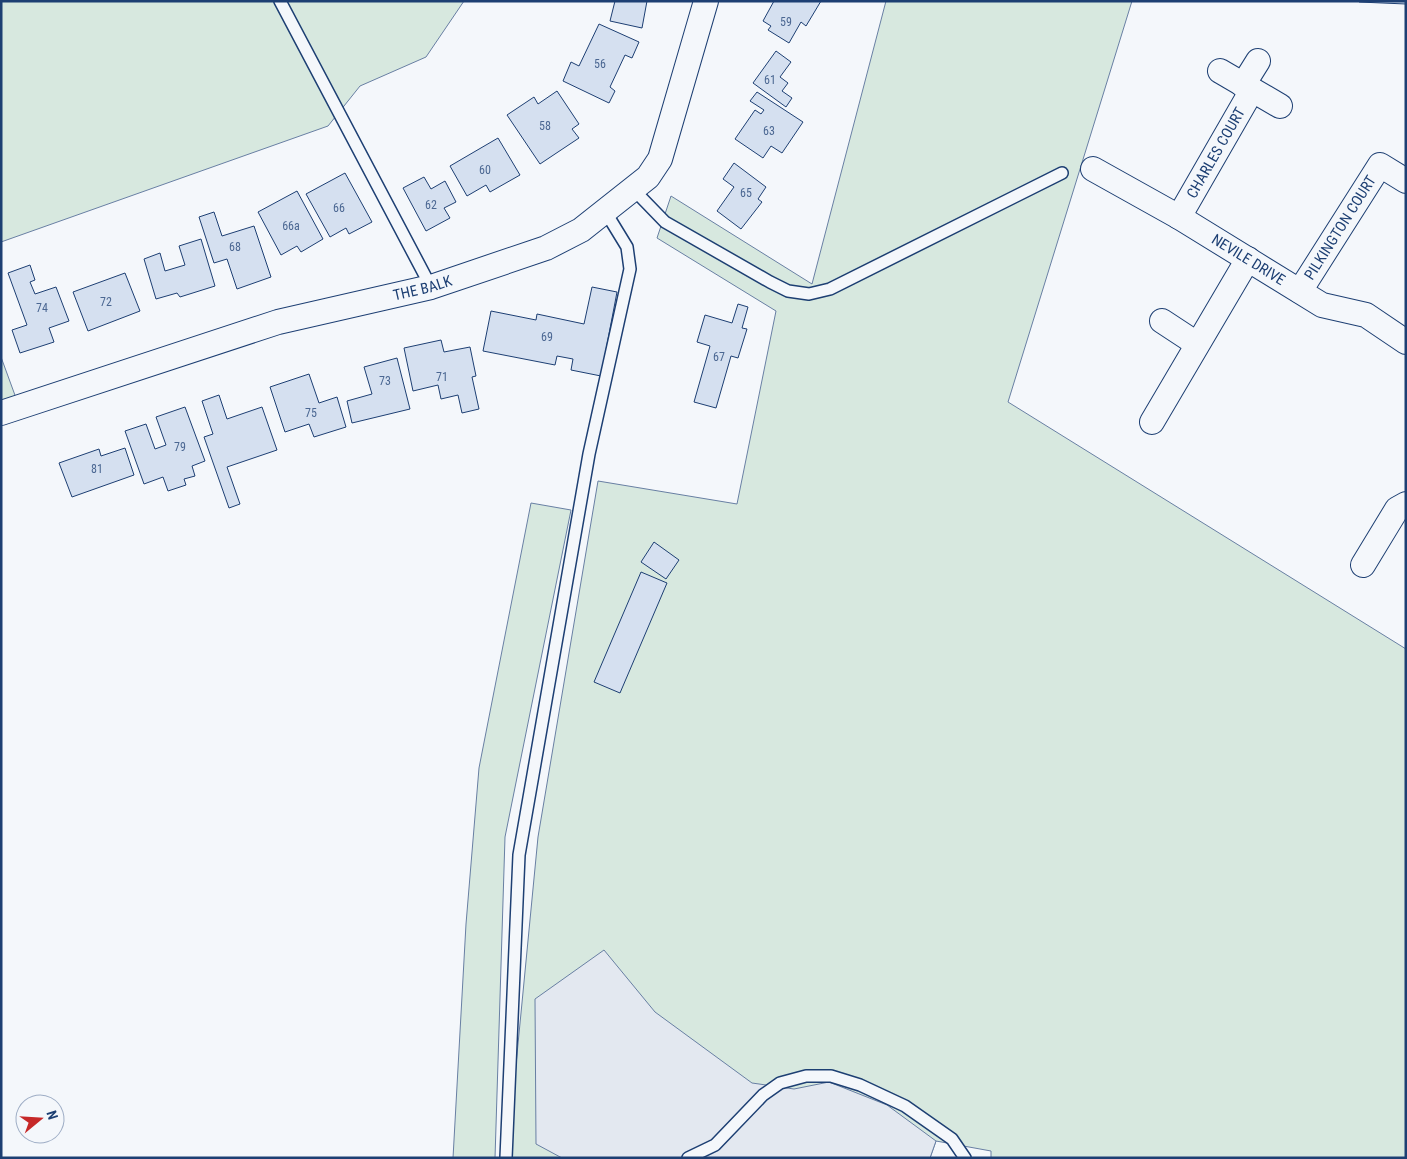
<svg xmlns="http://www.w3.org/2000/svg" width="1407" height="1159" viewBox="0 0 1407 1159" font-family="'Roboto Condensed',sans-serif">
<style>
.green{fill:#d7e8df;stroke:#687fa3}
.parking{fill:#e3e8f0;stroke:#687fa3}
.building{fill:#d5e0f0;stroke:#1d3f73}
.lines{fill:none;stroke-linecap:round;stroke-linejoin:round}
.lane-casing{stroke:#1d3f73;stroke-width:14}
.street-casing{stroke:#1d3f73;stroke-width:26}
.lane{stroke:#f4f7fb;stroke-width:11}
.street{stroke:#f4f7fb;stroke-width:24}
.labels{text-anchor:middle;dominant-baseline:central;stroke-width:4;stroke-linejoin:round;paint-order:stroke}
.number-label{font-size:12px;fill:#4b6792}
.street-label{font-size:15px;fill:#1d3f73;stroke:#f4f7fb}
</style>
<rect width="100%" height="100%" fill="#f4f7fb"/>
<!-- green -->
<path class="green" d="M 1,1 L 464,1 L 426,57 L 360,86 L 328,126 L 1,242 Z
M 886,1 L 1132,1 L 1008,402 L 1406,649 L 1406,1158 L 991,1158 L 991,1151 L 936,1141 L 930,1158 L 507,1158 L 538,837 L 598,481 L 737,504 L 776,311 L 657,238 L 671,196 L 812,284 Z
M 1,357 L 16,398 L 1,402 Z
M 531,503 L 571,510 L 505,837 L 495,1158 L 453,1158 L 466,924 L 479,768 Z"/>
<!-- parking -->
<path class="parking" d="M 604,950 L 655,1012 L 752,1083 L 794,1089 L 829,1082 L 887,1105 L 936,1141 L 930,1158 L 562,1158 L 536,1144 L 535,999 Z"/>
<!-- building -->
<path class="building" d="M 615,1 L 647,1 L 642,28 L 610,21 Z
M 774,1 L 821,1 L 806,26 L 801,22 L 789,43 L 768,30 L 771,26 L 763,21 Z
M 1359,1 L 1406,1 L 1406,4 L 1359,2 Z
M 599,24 L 639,42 L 632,58 L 625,55 L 610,87 L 615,91 L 609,103 L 563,81 L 571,62 L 579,66 Z
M 776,51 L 791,62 L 780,77 L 788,83 L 782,91 L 792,98 L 786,107 L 753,83 Z
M 557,91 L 579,124 L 572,129 L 579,138 L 540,164 L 507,115 L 534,97 L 538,104 Z
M 757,92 L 803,122 L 782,153 L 771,146 L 763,158 L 735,139 L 755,110 L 761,114 L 764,110 L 750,101 Z
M 498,138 L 520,175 L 490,192 L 486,185 L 467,196 L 450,166 Z
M 734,163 L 766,187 L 758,199 L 762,202 L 741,229 L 717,211 L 734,187 L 723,179 Z
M 345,173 L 372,222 L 349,234 L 346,228 L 330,237 L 306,194 Z
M 424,177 L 431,189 L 445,181 L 456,202 L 444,208 L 450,218 L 426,231 L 403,188 Z
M 297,191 L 323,239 L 301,252 L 297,246 L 281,255 L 258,212 Z
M 214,212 L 222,236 L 254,226 L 271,277 L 237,289 L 227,259 L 214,263 L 199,217 Z
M 201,239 L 215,286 L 180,297 L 177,293 L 156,299 L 144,259 L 160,253 L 165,271 L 185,265 L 179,246 Z
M 30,265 L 35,280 L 30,282 L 35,294 L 56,287 L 69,321 L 49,328 L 54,342 L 20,353 L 12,330 L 27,325 L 8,273 Z
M 125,273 L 140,311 L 88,331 L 73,292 Z
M 592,287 L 617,292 L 601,376 L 571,370 L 573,359 L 557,356 L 555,365 L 483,351 L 491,311 L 536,320 L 537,314 L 584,324 Z
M 738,304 L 748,307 L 742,328 L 747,329 L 738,358 L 731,356 L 716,408 L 694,402 L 710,346 L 697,342 L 705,315 L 732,323 Z
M 441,340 L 444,352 L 470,347 L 476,376 L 472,377 L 479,409 L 462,413 L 458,395 L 441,399 L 438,385 L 413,391 L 404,348 Z
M 397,358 L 410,409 L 352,423 L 347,401 L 372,394 L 364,367 Z
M 309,374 L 319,403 L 337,397 L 346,427 L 314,437 L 309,424 L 285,432 L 270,387 Z
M 219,395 L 227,419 L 262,407 L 277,450 L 227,467 L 240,504 L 229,508 L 204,437 L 213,434 L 202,401 Z
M 185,407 L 205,461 L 192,466 L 195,476 L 184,479 L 186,485 L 168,491 L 163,477 L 144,484 L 125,431 L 146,424 L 155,449 L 166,445 L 156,417 Z
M 125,448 L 134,475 L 72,497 L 59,463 L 99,449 L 101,456 Z
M 654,542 L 679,560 L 666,579 L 641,562 Z
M 641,572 L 667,583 L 620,693 L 594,682 Z"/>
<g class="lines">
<defs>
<path id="lane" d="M 280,1 L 431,287
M 633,189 L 665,222 L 770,282 L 788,291 L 809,294 L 830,289 L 1062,173
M 506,1158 L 519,855 L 589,454 L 630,269 L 627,247 L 605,211
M 688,1158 L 715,1145 L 763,1095 L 780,1083 L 806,1076 L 831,1076 L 860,1085 L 905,1106 L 952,1139 L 965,1158"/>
<g id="street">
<path d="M 1220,71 L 1280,106"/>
<path d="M 1243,85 L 1258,61"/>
<path id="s1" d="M 1093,169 L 1179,217 L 1322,305 L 1366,315 L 1406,342"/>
<path id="s2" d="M 1179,217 L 1252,90"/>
<path id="s3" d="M 1300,291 L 1380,165 L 1406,181"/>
<path d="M 1162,321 L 1197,344"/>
<path id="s4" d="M 1,413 L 278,322 L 431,287 L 546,248 L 581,230 L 648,177 L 660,159 L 706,1"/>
<path d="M 1152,422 L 1248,259"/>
<path d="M 1363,565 L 1397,509 L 1406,504"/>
</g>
</defs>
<!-- lane casing -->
<use href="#lane" class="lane-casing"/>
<!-- street casing -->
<use href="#street" class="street-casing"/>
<!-- lane -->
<use href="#lane" class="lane"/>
<!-- street -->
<use href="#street" class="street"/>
</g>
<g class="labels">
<!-- number labels -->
<g class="number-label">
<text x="786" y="22">59</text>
<text x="600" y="64">56</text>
<text x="770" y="80">61</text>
<text x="545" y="126">58</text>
<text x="769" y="131">63</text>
<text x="485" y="170">60</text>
<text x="746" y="193">65</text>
<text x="431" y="205">62</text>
<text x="339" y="208">66</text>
<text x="291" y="226">66a</text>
<text x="235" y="247">68</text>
<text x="106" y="302">72</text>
<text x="42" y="308">74</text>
<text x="547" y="337">69</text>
<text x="719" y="357">67</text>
<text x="442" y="377">71</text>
<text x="385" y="381">73</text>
<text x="311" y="413">75</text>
<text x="180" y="447">79</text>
<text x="97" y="469">81</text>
</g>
<!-- street labels -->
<g class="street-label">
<text stroke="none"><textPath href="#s2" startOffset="74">CHARLES COURT</textPath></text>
<text stroke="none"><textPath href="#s3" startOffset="75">PILKINGTON COURT</textPath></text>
<text stroke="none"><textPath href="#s1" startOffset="180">NEVILE DRIVE</textPath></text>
<text stroke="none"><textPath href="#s4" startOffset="440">THE BALK</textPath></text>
</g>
</g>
<!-- border -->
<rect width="1407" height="1159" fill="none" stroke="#1d3f73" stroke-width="5"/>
<!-- north arrow -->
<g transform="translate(40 1119) rotate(72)"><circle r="24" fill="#f4f7fb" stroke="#9eadc5"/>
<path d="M0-4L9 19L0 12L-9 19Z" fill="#c62828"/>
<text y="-8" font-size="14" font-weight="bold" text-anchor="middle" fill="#1d3f73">N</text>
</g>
</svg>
